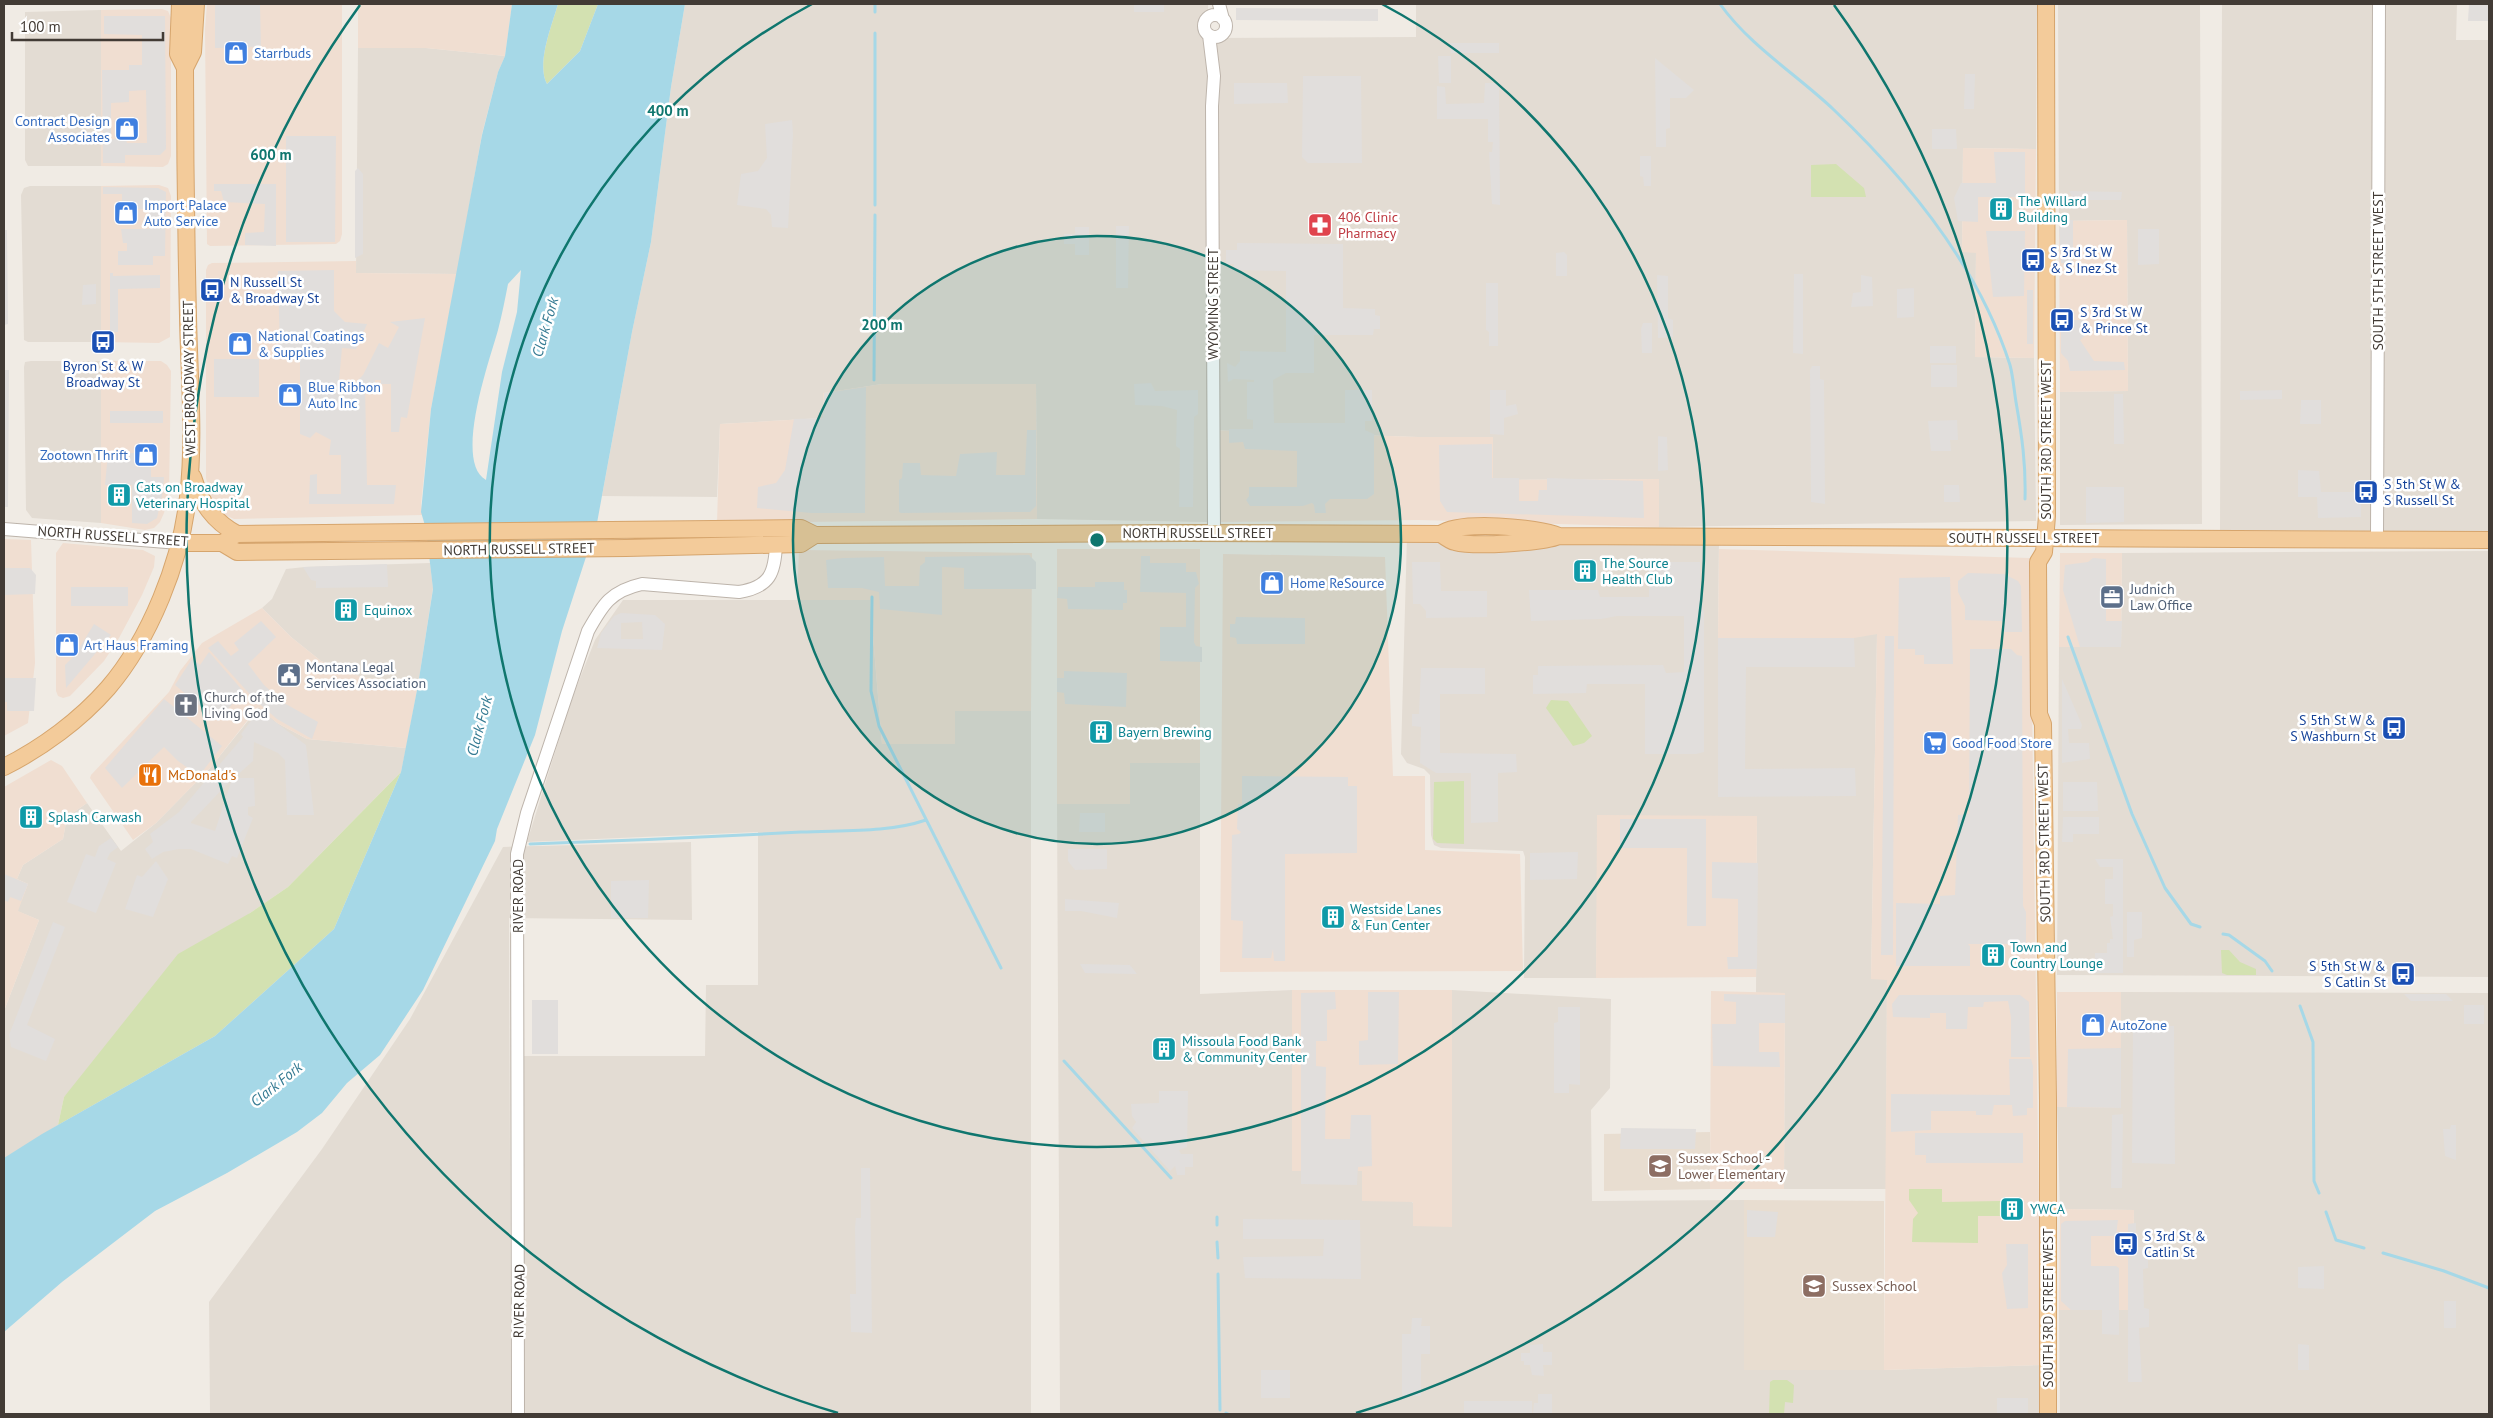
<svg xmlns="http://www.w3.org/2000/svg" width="2493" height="1418" viewBox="0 0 2493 1418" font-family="'PT Sans',sans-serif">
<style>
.residential{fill:#e3dcd3}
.commercial{fill:#f0ded1}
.education{fill:#e8ddd0}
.green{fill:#d3e1b1}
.parking{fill:#e1dedc;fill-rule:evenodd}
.water{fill:#a6d8e7;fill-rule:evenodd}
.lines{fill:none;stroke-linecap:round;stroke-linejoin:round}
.stream{stroke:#a6d8e7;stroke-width:3}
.minor-casing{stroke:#bdb4ab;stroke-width:14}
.major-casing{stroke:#d6a56d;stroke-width:18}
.minor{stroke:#fff;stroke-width:12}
.major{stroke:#f3cb9a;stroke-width:16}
.ring{fill:none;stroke:#0f766e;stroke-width:2.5}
.labels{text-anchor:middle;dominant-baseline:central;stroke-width:5;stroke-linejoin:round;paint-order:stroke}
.shop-label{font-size:14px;fill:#366cbe;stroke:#fff;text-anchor:start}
.culture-label{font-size:14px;fill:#0d838f;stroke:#fff;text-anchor:start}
.health-label{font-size:14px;fill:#be3a42;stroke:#fff;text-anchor:start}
.transit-label{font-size:14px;fill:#164399;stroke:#fff;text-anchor:start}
.street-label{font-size:14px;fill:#423b35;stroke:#fff}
.service-label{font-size:14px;fill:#4e5e75;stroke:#fff;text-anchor:start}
.worship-label{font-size:14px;fill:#5b616d;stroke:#fff;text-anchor:start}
.food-label{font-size:14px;fill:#c56008;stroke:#fff;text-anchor:start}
.education-label{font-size:14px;fill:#785e54;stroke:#fff;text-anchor:start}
.water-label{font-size:15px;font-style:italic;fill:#367b93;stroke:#fff}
.centre{fill:#0f766e;stroke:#fff;stroke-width:2.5}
.ring-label{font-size:15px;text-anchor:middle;font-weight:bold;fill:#0f766e;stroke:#fff;stroke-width:5;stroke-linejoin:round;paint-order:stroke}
</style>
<rect width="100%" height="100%" fill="#f0ebe4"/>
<!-- residential -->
<path class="residential" d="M 685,4 L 1208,4 L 1209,38 L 1416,37 L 1416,4 L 2037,4 L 2036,149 L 1963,148 L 1962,252 L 1976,252 L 1975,357 L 2034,358 L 2036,521 L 1659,527 L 1659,479 L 1493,480 L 1493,437 L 1418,437 L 1208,430 L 1207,522 L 1037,519 L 1036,384 L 882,384 L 824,393 L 823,418 L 720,424 L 717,497 L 602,496 L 632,332 L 651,242 L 671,87 Z
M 2058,4 L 2200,4 L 2202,524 L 2060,525 L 2060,392 L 2128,391 L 2127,220 L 2059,221 Z
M 2222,4 L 2457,4 L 2456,40 L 2489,40 L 2489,532 L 2220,530 Z
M 101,10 L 101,166 L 28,166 L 25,160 L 25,12 Z
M 358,48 L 426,48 L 505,56 L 498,72 L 482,134 L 457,274 L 356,273 Z
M 30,186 L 101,186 L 101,342 L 28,342 L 24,340 L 21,195 L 24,188 Z
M 31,361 L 101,361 L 101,523 L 32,518 L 26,510 L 24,367 L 25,362 Z
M 1407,535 L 1446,538 L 1719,537 L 1718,638 L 1877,634 L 1871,979 L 1887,979 L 1886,1189 L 1784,1189 L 1785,994 L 1756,993 L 1757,816 L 1598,829 L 1596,978 L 1524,978 L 1525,857 L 1523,851 L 1441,848 L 1434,845 L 1431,835 L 1430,775 L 1424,769 L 1407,763 L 1401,754 Z
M 2489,551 L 2489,977 L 2057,975 L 2059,647 L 2121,647 L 2122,553 Z
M 430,563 L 433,588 L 418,685 L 361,677 L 321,661 L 291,637 L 262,608 L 272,599 L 286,569 L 305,567 Z
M 623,600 L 870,600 L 882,744 L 955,711 L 1031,711 L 1031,1414 L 519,1414 L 519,1056 L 705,1056 L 706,985 L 758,985 L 758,832 L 527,842 L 571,701 L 595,640 Z
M 259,707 L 277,723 L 307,739 L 406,748 L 401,772 L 288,887 L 250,913 L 64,1097 L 58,1125 L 4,1159 L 4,1011 L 39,920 L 17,911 L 28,884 L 17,879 L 23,865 L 63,839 L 67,817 L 87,803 L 121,851 L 156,823 L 211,767 Z
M 1130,763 L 1200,763 L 1200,994 L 1292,990 L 1292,1170 L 1362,1171 L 1452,1227 L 1452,990 L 1611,999 L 1610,1088 L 1591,1110 L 1592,1201 L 1744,1200 L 1744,1370 L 1884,1370 L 2041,1365 L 2042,1414 L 1060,1414 L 1057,804 L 1130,804 Z
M 691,842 L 692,920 L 509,918 L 511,1414 L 210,1414 L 209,1302 L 322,1149 L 410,1019 L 503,847 Z
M 2121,992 L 2489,993 L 2489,1414 L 2060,1414 L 2059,1310 L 2132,1310 L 2134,1210 L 2060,1209 L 2057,1107 L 2120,1107 Z"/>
<!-- commercial -->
<path class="commercial" d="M 207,4 L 342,4 L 342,234 L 340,241 L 336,244 L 210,246 L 207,244 L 205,29 Z
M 358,4 L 512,4 L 505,56 L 426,48 L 358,48 Z
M 162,9 L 168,11 L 171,18 L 171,156 L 168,164 L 163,167 L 101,166 L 101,10 Z
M 1963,148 L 2036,149 L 2034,358 L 1975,357 L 1976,253 L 1962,252 Z
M 159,185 L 168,188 L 171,196 L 170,337 L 159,343 L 101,342 L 101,186 Z
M 2127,220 L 2128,391 L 2060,392 L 2059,221 Z
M 356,261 L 356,273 L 457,274 L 431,409 L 421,504 L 423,515 L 234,519 L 220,513 L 212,503 L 206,478 L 206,270 L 208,265 L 212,263 Z
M 101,361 L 161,361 L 167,365 L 171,371 L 169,493 L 164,513 L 160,522 L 154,528 L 145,530 L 101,523 Z
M 882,384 L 1036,384 L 1037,519 L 717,523 L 720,424 L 823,418 L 823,393 Z
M 1207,430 L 1418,437 L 1493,437 L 1493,480 L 1659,479 L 1659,527 L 1419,520 L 1207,522 Z
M 4,539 L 31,540 L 35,663 L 28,723 L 4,736 Z
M 63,543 L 143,550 L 155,556 L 154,567 L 142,595 L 119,638 L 104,661 L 70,696 L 63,698 L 58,696 L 56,691 L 56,553 Z
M 1057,549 L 1200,549 L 1200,763 L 1130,763 L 1130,804 L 1057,804 Z
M 1719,549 L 2030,558 L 2041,1365 L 1884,1370 L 1887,980 L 1871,979 L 1877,634 L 1854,638 L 1718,638 Z
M 799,550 L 1032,553 L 1031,711 L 955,711 L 955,744 L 882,744 L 870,600 L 797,600 Z
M 2060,553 L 2122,553 L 2121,647 L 2059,647 Z
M 1223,554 L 1385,557 L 1393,776 L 1425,776 L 1425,850 L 1520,854 L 1523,971 L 1220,972 Z
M 262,608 L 291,637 L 321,661 L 361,677 L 418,685 L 406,748 L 307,739 L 277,723 L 258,707 L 211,767 L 156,823 L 133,840 L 90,778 L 91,775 L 169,692 L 180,671 L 202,643 Z
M 51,760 L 62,766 L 87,803 L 67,817 L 63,839 L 23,865 L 17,879 L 28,884 L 18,911 L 39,920 L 4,1011 L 4,787 Z
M 1597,815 L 1757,816 L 1756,977 L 1596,978 Z
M 1292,990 L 1452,990 L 1452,1227 L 1413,1226 L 1413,1202 L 1362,1201 L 1362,1171 L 1292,1171 Z
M 1711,991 L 1785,993 L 1784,1189 L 1710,1189 Z
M 2057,992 L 2121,992 L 2121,1108 L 2057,1107 Z
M 2060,1209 L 2134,1210 L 2132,1310 L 2059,1310 Z"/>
<!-- education -->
<path class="education" d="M 1710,1132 L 1710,1189 L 1604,1191 L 1604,1134 Z
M 1744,1200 L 1884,1201 L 1884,1370 L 1744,1370 Z"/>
<!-- green -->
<path class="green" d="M 558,4 L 598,4 L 580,51 L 547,84 C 536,64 552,25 558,4 Z
M 1836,164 L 1864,188 L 1866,197 L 1811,197 L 1811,165 Z
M 1551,700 L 1568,701 L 1592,736 L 1584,743 L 1573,746 L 1546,708 Z
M 401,772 L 334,929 L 215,1036 L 58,1125 L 64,1097 L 178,954 L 250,913 L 288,887 Z
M 1464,781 L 1464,844 L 1437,843 L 1433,839 L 1434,782 Z
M 2221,950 L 2229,950 L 2240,962 L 2256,969 L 2256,975 L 2227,975 L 2222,973 Z
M 1909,1189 L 1942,1189 L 1942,1202 L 2000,1201 L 2000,1216 L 1978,1216 L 1978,1243 L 1912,1242 L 1913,1219 L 1918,1213 L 1909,1200 Z
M 1773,1380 L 1787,1380 L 1794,1385 L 1793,1403 L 1785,1402 L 1784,1414 L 1769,1414 L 1770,1382 Z"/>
<!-- parking -->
<path class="parking" d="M 215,4 L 260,4 L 261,47 L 215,48 Z
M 1134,4 L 1164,4 L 1164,12 L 1134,12 Z
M 2469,4 L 2489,4 L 2489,21 L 2468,21 Z
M 1236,8 L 1378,9 L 1378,21 L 1236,20 Z
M 104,16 L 165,16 L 166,149 L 160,155 L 125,155 L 125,163 L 103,163 L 102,70 L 129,70 L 129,65 L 142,65 L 142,35 L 104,34 ZM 146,90 L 147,143 L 127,143 L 126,139 L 111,139 L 111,103 L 129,102 L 129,91 Z
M 1450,43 L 1499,43 L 1499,53 L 1451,53 Z
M 1438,56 L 1451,56 L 1451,83 L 1439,83 Z
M 1655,58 L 1694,90 L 1686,98 L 1670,98 L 1670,128 L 1666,129 L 1666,147 L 1656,147 Z
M 1965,74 L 1975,74 L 1974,109 L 1964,109 Z
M 1303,76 L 1361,76 L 1362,163 L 1308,163 L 1302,157 Z
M 1234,83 L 1287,83 L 1288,103 L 1234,104 Z
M 1485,83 L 1499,83 L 1500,205 L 1492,204 L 1489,152 L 1492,152 L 1493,142 L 1488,142 L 1488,119 L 1437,119 L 1437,86 L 1445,87 L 1446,104 L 1484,103 Z
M 792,120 L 793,134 L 788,228 L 772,227 L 771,215 L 766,209 L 737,205 L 741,174 L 758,171 L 767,158 L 765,124 Z
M 1932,129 L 1956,129 L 1957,149 L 1932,149 Z
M 286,136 L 336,136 L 335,242 L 286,242 Z
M 1994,152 L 2025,152 L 2025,197 L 1978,197 L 1978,222 L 1958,221 L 1954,198 L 1961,183 L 1996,183 Z
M 1651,156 L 1651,186 L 1644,186 L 1643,177 L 1640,176 L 1640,156 Z
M 358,168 L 363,174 L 363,254 L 355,258 L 355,171 Z
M 214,184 L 276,184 L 276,246 L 245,245 L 245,233 L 264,232 L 265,204 L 224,202 L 221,191 L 214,191 Z
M 103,187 L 158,188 L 166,192 L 165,256 L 153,256 L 153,265 L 118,265 L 118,251 L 127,251 L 127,243 L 123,243 L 121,229 L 149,229 L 149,209 L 129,209 L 129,203 L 122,203 L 122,194 L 103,194 Z
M 2069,191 L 2122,192 L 2121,200 L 2074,200 Z
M 2061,220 L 2073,220 L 2073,264 L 2061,263 L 2059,229 Z
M 1116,226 L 1129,226 L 1128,288 L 1116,288 Z
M 1075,227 L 1089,227 L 1089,255 L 1075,255 L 1075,244 L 1064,244 L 1064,234 L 1075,234 Z
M 2138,229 L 2159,229 L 2159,264 L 2138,265 Z
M 4,230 L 7,230 L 8,324 L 4,325 Z
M 1986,231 L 2025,231 L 2024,296 L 1993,297 Z
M 1237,243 L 1343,244 L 1343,308 L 1375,309 L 1375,315 L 1380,316 L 1380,329 L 1374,329 L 1373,335 L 1314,335 L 1314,373 L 1286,373 L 1273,380 L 1274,423 L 1345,423 L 1345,390 L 1372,390 L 1372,421 L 1365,421 L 1365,430 L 1374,434 L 1374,494 L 1367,499 L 1330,499 L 1325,504 L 1326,513 L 1315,513 L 1314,505 L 1312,503 L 1303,506 L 1250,506 L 1246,500 L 1249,496 L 1249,487 L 1297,487 L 1297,451 L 1245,449 L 1243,442 L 1229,443 L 1229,429 L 1253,429 L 1253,420 L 1247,419 L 1247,382 L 1254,382 L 1254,380 L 1234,379 L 1228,382 L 1227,363 L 1235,367 L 1240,361 L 1240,351 L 1286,352 L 1286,271 L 1234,270 L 1234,264 L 1226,264 L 1226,250 L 1237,250 Z
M 1564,252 L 1567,255 L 1567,276 L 1556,276 L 1556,253 Z
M 334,270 L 334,311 L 345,322 L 367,324 L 356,349 L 342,348 L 339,380 L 343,389 L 349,389 L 363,375 L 379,343 L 388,348 L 399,327 L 390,322 L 425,318 L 407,418 L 401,417 L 399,432 L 391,432 L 391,384 L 381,384 L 381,380 L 375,380 L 375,384 L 365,384 L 367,485 L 396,485 L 394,504 L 309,504 L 310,475 L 317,474 L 317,494 L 341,494 L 341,455 L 329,455 L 331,440 L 316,432 L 310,438 L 300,434 L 300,356 L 280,355 L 278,271 Z
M 110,273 L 113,273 L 113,276 L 160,275 L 160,288 L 118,289 L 118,332 L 110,332 Z
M 1794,274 L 1803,274 L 1803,354 L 1793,353 Z
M 1657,275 L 1668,276 L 1668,318 L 1673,320 L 1673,337 L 1658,338 Z
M 1861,275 L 1872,277 L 1873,306 L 1851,307 L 1853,293 L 1861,292 Z
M 1486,283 L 1498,283 L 1498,346 L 1489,346 L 1489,332 L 1486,330 Z
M 96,284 L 96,304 L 82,305 L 83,285 Z
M 1914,288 L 1914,317 L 1897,318 L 1897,289 Z
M 2027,290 L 2033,290 L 2033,344 L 2027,344 Z
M 2061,320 L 2083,320 L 2089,332 L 2080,340 L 2094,361 L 2124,362 L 2125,370 L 2070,371 L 2068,361 L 2061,353 Z
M 1643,323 L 1652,323 L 1652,353 L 1642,353 L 1641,329 Z
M 1930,346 L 1956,346 L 1956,363 L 1930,363 Z
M 214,359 L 259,359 L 259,397 L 214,397 Z
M 1931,365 L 1957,365 L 1957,387 L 1931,387 Z
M 1812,366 L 1820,366 L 1820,379 L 1824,380 L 1825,504 L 1811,502 L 1810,370 Z
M 4,370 L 9,370 L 8,507 L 4,507 Z
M 1151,383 L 1155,391 L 1198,390 L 1198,414 L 1194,417 L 1193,507 L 1179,507 L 1180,449 L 1176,446 L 1177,410 L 1162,406 L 1135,405 L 1134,384 Z
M 866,387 L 865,513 L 811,513 L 757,508 L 758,487 L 776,483 L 785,470 L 794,419 L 823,418 L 824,393 Z
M 1490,390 L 1506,390 L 1506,406 L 1516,404 L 1518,414 L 1504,418 L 1504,435 L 1490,434 Z
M 2282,390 L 2282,399 L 2240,400 L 2240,391 Z
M 2114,394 L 2123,394 L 2124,444 L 2114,444 Z
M 2301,400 L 2321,400 L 2321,424 L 2300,424 Z
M 110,411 L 163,411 L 163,423 L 110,423 Z
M 1957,420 L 1958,440 L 1950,440 L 1951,451 L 1931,451 L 1928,421 Z
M 1027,430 L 1036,430 L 1036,506 L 1030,512 L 901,513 L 899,512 L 899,480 L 902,478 L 903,463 L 920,463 L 921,475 L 956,476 L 960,454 L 997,452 L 996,475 L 1025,475 Z
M 1658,436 L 1667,437 L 1668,470 L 1658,471 Z
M 1492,444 L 1492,478 L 1519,478 L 1519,501 L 1538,501 L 1539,490 L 1547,490 L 1547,478 L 1643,481 L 1644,518 L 1447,512 L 1440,501 L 1439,445 Z
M 108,453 L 136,453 L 136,467 L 151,467 L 151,477 L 164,477 L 163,491 L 157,518 L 147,524 L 132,523 L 132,485 L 105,485 Z
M 2298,470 L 2319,471 L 2321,492 L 2361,492 L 2361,517 L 2318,518 L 2317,497 L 2298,497 Z
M 1944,485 L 1959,485 L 1960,502 L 1944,502 Z
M 2086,487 L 2124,487 L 2124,522 L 2086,523 Z
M 1029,555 L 1036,562 L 1036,589 L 964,589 L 964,568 L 942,567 L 942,615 L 880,609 L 879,592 L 862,588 L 828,588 L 826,560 L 843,558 L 884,557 L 885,586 L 919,586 L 920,566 L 925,562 L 925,557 Z
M 1141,556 L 1150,556 L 1150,563 L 1186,563 L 1186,572 L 1196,572 L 1199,584 L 1195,588 L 1194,642 L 1196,646 L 1202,647 L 1202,662 L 1160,661 L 1160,627 L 1186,627 L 1186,593 L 1140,592 Z
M 2093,558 L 2106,559 L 2106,621 L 2122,621 L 2121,647 L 2080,647 L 2063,590 L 2065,565 L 2088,562 Z
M 1412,562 L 1440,562 L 1441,591 L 1487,591 L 1487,617 L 1426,618 L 1426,611 L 1420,604 L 1413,604 Z
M 1649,562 L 1700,562 L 1700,596 L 1704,613 L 1704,752 L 1696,754 L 1645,754 L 1645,684 L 1587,684 L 1586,693 L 1533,694 L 1533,675 L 1538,675 L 1538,666 L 1663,665 L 1666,673 L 1684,672 L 1684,616 L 1617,616 L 1601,619 L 1531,621 L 1529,590 L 1598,590 L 1600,597 L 1649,597 Z
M 387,564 L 388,587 L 316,588 L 316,581 L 311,580 L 303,567 Z
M 4,568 L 30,568 L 36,575 L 35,594 L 4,595 Z
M 1968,573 L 2004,574 L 2018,581 L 2021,586 L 2022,632 L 2004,632 L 2002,621 L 1965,620 L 1965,606 L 1958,592 L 1958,581 Z
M 1950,577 L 1953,664 L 1924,664 L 1924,655 L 1915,655 L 1915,649 L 1898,649 L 1899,578 Z
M 1095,582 L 1124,582 L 1124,590 L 1127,590 L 1127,603 L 1123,603 L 1123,610 L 1068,609 L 1067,599 L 1057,598 L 1058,587 L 1095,587 Z
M 71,587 L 128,587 L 128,606 L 71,606 Z
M 621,613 L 655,615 L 665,624 L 662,650 L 597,648 L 601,633 L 614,616 ZM 642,622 L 643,639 L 621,639 L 621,623 Z
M 1236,617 L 1305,618 L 1305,644 L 1237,644 L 1236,638 L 1230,637 L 1230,624 L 1235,624 Z
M 261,621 L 276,637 L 248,664 L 264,685 L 284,703 L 318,722 L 312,739 L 277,719 L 255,700 L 208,648 L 218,641 L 231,656 L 239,650 L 234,643 Z
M 94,624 L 111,635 L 66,688 L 65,665 L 75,655 Z
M 1885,636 L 1894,636 L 1893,955 L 1881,955 Z
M 1718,638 L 1854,638 L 1855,667 L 1746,667 L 1745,769 L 1855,768 L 1856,796 L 1718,797 Z
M 1970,649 L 2011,649 L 2017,655 L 2022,656 L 2023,906 L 2026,912 L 2026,944 L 1968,944 L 1970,946 L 1970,966 L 1896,966 L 1896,903 L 1940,904 L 1940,896 L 1955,895 L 1958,815 L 1969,814 Z
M 209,652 L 243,691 L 218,721 L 175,685 L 192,659 L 200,665 Z
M 1421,668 L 1485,668 L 1485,694 L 1440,694 L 1440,753 L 1516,754 L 1517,772 L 1498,773 L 1498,822 L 1471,823 L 1471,773 L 1436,773 L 1420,763 L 1421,727 L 1412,726 L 1412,714 L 1419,714 Z
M 1064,671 L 1127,673 L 1126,707 L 1065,704 L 1064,693 L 1057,692 L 1057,678 L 1064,678 Z
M 4,678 L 36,678 L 34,711 L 7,711 L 7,702 L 4,702 Z
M 2062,679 L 2082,725 L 2081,729 L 2068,729 L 2069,743 L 2089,743 L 2090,759 L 2062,763 Z
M 164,699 L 222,746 L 199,776 L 178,761 L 164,747 L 122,788 L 105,768 Z
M 266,715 L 306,745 L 314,815 L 287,815 L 285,760 L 278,753 L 254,742 L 253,761 L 234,778 L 254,778 L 255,806 L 248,807 L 248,815 L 253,818 L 237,858 L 232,856 L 228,864 L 191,849 L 179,849 L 163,852 L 152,859 L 145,849 L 153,842 L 150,834 L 179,812 L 243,737 L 241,734 L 254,717 L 262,720 ZM 232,779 L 215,831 L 191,823 L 191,822 Z
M 1242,776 L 1348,777 L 1348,786 L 1357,786 L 1357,853 L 1285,854 L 1285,961 L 1274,961 L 1273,949 L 1271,958 L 1242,958 L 1243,921 L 1231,920 L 1232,835 L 1239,834 L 1241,832 L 1237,829 L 1238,804 L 1242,804 Z
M 2063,782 L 2097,782 L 2098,811 L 2063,811 Z
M 1080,813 L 1105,813 L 1105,832 L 1079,832 Z
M 2063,817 L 2099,817 L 2099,834 L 2073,834 L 2073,842 L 2062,842 Z
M 1620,819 L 1706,819 L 1706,926 L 1687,926 L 1687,848 L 1620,848 Z
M 111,838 L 118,847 L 110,853 L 107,859 L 116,863 L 96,913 L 67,902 L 86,854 L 95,857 L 99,846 Z
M 1068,849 L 1107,849 L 1107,869 L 1075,870 L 1068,861 Z
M 1578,852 L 1577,879 L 1530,880 L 1530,853 Z
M 2095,859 L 2123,859 L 2123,973 L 2095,973 L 2095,953 L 2107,953 L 2107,943 L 2110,943 L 2110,939 L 2113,939 L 2110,917 L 2113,916 L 2113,904 L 2105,904 L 2105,879 L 2113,879 L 2113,867 L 2100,867 Z
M 156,861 L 168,879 L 153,917 L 125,909 L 137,875 L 142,877 Z
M 1712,862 L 1758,863 L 1757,969 L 1728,969 L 1727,957 L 1738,957 L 1738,899 L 1712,898 Z
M 4,874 L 28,884 L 21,901 L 10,897 L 8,902 L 4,900 Z
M 649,880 L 648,918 L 611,918 L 611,881 Z
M 1065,899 L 1119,903 L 1117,918 L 1081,911 L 1065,911 Z
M 2127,912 L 2142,912 L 2142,938 L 2134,940 L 2134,957 L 2127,957 Z
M 53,922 L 65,927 L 27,1025 L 55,1039 L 46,1061 L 11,1047 L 9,1035 Z
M 1080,964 L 1130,965 L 1137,974 L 1085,973 Z
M 1335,992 L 1336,1009 L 1327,1010 L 1327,1041 L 1316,1041 L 1316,1066 L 1326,1067 L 1325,1139 L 1350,1139 L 1351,1115 L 1371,1115 L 1372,1166 L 1358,1167 L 1357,1185 L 1301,1184 L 1301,993 Z
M 1368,992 L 1399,992 L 1398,1064 L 1359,1065 L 1359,1041 L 1368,1040 Z
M 1724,994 L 1785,995 L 1785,1023 L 1759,1023 L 1759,1052 L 1779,1052 L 1780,1067 L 1713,1066 L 1712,1024 L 1736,1024 L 1736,1002 L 1724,1001 Z
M 2404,994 L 2446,994 L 2453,1001 L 2411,1001 Z
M 1899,995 L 2020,995 L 2029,1002 L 2030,1057 L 2011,1057 L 2011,1017 L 2008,1001 L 1984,1002 L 1983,1007 L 1968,1007 L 1967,1029 L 1946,1029 L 1946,1013 L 1930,1013 L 1930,1018 L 1893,1017 L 1892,1004 Z
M 532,1000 L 558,1000 L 558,1054 L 532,1054 Z
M 2464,1005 L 2484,1005 L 2484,1024 L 2464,1024 Z
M 1558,1007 L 1580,1007 L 1580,1085 L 1569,1084 L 1569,1093 L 1554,1093 L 1554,1023 L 1558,1022 Z
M 2133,1026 L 2174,1026 L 2175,1164 L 2132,1163 Z
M 2121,1048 L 2121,1108 L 2067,1107 L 2068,1049 Z
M 2009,1059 L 2031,1059 L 2033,1066 L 2033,1108 L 2027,1108 L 2027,1115 L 2013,1116 L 2012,1105 L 1994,1105 L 1992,1115 L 1976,1115 L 1976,1111 L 1931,1111 L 1931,1130 L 1891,1132 L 1891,1094 L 2010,1095 Z
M 1159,1091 L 1188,1091 L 1187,1147 L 1179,1150 L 1181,1154 L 1193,1154 L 1193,1167 L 1185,1167 L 1185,1175 L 1177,1175 L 1175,1166 L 1170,1171 L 1132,1128 L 1136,1122 L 1132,1116 L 1131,1104 L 1159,1103 Z
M 2123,1114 L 2122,1188 L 2111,1188 L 2112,1115 Z
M 2451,1125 L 2456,1125 L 2456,1160 L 2445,1156 L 2443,1129 L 2450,1129 Z
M 1621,1128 L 1696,1129 L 1695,1149 L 1620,1149 Z
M 1915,1133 L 2023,1133 L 2023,1163 L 1926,1163 L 1926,1155 L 1915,1155 Z
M 861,1168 L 870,1168 L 872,1333 L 851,1332 L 850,1294 L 856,1294 L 855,1228 L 856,1218 L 861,1218 Z
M 1747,1210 L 1778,1212 L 1775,1237 L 1747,1237 Z
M 1243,1219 L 1360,1220 L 1361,1279 L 1245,1278 L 1243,1257 L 1323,1256 L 1324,1239 L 1243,1239 Z
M 2118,1220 L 2116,1236 L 2091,1236 L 2091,1266 L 2116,1266 L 2119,1268 L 2119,1335 L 2102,1334 L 2102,1310 L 2071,1310 L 2061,1301 L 2061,1224 L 2065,1221 Z
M 2136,1223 L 2136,1247 L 2148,1247 L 2148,1268 L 2143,1269 L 2144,1308 L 2149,1309 L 2149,1327 L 2139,1328 L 2142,1382 L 2128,1382 L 2128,1224 Z
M 2006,1244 L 2028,1244 L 2028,1308 L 2007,1309 L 2002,1273 L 2007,1265 Z
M 2324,1266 L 2324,1289 L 2298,1288 L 2298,1267 Z
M 2444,1301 L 2456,1301 L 2456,1328 L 2444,1328 Z
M 1412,1318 L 1422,1318 L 1421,1326 L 1430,1326 L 1430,1354 L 1421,1354 L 1421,1396 L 1402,1396 L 1402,1334 L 1411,1334 Z
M 1543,1344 L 1543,1352 L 1552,1352 L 1552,1365 L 1543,1365 L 1544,1376 L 1532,1375 L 1530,1365 L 1524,1365 L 1524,1361 L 1521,1361 L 1521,1353 L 1530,1353 L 1530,1345 Z
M 2298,1344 L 2309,1345 L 2309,1370 L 2298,1370 Z
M 1261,1370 L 1290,1370 L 1290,1398 L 1261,1398 Z
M 1538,1394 L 1552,1394 L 1552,1414 L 1533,1414 L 1534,1403 L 1538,1403 Z
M 1997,1398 L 2028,1398 L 2028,1414 L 1997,1414 Z
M 1464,1401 L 1532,1401 L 1532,1414 L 1464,1414 Z"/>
<!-- water -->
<path class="water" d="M 512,4 L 558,4 C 552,25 536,64 547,84 L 580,51 L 598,4 L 685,4 L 671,87 L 651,242 L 632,332 L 597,523 L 562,631 L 535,735 L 497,829 L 495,841 L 423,990 L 380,1055 L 347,1083 L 322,1113 L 297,1132 L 227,1173 L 155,1211 L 62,1282 L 4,1332 L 4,1158 L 42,1134 L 215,1036 L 334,929 L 401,772 L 418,685 L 433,589 L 426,529 L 421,512 L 431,409 L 482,135 L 498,72 L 505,56 ZM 521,270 L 517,312 L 502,372 L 486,480 C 453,462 490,359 498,330 C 502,315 505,299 508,284 Z"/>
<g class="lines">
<!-- stream -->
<path class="stream" d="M 1720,4 C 1750,46 1796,74 1833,109 C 1908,180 1978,265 2010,365 C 2013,376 2014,390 2016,402 C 2022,436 2026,465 2025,499
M 875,12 L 875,4
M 875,205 L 875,33
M 874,380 L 875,215
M 872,597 L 871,691 L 879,726 L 1001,968
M 2068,637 L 2132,814 L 2165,888 L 2191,924 L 2200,927
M 530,844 C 621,841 711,837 801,832 C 842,830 888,833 926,820
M 2223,934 L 2229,935 L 2265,961 L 2272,971
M 2300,1006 L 2313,1042 L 2314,1181 L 2319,1193
M 1064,1061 L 1171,1178
M 2326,1212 L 2336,1240 L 2364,1248
M 1217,1217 L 1217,1225
M 1217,1242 L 1218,1258
M 2383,1253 L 2444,1271 L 2489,1288
M 1218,1274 L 1220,1410
M 1226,1413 L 1228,1414"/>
<defs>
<path id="minor" d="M 1219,4 L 1223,19
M1204 26a11 11 0 1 1 22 0a11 11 0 1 1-22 0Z
M 1209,35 L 1214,76 L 1212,106 L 1214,533
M 4,529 L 179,543
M 2377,539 L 2379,4
M 518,1414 L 517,854 L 527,813 L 588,631 C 603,604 611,591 642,584 L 739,592 C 770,587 775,573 776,544"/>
<path id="major" d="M 2046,4 L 2047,516 L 2044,552 L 2038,562 L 2039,714 L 2043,724 L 2048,1100 L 2048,1414
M 185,68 L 193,52 L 196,4
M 193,477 C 201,503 213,521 237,534
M 1441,534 C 1459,520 1537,527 1559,536
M 1549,536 L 2489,540
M 179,543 L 222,543 L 237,552 L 626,548 L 801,544 L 815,535
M 222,543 L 237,534 L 801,528 L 815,535 L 1186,533 L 1441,534 C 1445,537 1450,541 1455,542 C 1474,547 1541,543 1559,536
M 4,767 C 42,748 80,720 108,688 C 150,639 181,561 188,497 C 195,438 189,376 188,316 C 186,233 185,150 185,68 L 178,54 L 180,4"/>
</defs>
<!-- minor casing -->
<use href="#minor" class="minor-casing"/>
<!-- major casing -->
<use href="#major" class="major-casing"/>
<!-- minor -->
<use href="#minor" class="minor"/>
<!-- major -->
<use href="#major" class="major"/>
</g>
<!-- distance rings -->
<circle cx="1097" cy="540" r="304" fill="#0f766e" fill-opacity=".12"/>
<g class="ring">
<circle cx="1097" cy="540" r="304"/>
<path d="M1382 4A607 607 0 1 1 812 4"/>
<path d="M838 1413A911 911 0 0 1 360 5M1834 5A911 911 0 0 1 1356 1413"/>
</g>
<!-- icons -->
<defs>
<symbol id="shop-square" viewBox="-11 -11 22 22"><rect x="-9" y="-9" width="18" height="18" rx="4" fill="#3f7fe0" stroke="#fff"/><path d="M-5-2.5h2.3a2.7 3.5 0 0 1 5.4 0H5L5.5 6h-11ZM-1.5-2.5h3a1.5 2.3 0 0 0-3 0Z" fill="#fff"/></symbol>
<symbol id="building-square" viewBox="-11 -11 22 22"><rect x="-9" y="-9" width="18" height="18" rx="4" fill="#0f9aa8" stroke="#fff"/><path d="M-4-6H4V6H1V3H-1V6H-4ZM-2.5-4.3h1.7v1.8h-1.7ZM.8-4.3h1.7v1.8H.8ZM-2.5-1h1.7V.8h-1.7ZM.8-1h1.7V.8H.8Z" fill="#fff"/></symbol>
<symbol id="pharmacy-square" viewBox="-11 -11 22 22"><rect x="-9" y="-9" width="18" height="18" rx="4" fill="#e0444e" stroke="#fff"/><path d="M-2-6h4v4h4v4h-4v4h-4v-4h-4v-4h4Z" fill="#fff"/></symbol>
<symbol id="bus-square" viewBox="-11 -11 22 22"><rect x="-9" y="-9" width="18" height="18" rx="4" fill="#1a4fb4" stroke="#fff"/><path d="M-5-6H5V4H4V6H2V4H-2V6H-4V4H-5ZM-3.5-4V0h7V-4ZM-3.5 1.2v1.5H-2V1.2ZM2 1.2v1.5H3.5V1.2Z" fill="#fff"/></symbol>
<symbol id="office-square" viewBox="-11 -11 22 22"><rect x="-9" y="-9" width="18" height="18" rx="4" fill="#5c6f8a" stroke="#fff"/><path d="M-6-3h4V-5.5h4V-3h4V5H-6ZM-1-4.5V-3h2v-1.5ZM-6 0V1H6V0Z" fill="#fff"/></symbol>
<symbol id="civic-square" viewBox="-11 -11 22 22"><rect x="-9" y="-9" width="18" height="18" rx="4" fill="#5c6f8a" stroke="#fff"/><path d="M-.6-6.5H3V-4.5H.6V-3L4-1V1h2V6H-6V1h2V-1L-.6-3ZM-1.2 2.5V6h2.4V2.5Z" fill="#fff"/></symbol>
<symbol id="church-square" viewBox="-11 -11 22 22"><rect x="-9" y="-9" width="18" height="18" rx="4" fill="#6b7280" stroke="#fff"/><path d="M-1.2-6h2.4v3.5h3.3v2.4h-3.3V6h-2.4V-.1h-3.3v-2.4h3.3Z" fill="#fff"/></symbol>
<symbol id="supermarket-square" viewBox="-11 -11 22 22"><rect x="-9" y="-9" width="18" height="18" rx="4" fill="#3f7fe0" stroke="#fff"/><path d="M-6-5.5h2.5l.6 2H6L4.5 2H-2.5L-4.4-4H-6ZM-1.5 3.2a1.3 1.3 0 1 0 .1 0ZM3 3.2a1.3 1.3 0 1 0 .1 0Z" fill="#fff"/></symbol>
<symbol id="restaurant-square" viewBox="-11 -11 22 22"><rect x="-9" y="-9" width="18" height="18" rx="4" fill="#e8710a" stroke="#fff"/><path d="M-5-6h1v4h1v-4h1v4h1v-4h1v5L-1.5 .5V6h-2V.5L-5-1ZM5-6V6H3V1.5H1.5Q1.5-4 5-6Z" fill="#fff"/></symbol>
<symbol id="school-square" viewBox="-11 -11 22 22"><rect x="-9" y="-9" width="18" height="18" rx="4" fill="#8d6e63" stroke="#fff"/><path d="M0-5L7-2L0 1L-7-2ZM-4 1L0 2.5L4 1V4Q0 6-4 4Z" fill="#fff"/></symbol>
</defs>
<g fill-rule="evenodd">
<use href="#shop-square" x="222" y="39" width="28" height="28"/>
<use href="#shop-square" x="113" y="115" width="28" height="28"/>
<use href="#building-square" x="1987" y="195" width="28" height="28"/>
<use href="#shop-square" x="112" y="199" width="28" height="28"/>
<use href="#pharmacy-square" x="1306" y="211" width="28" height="28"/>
<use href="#bus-square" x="2019" y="246" width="28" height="28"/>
<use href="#bus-square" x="198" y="276" width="28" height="28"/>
<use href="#bus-square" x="2048" y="306" width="28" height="28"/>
<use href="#bus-square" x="89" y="328" width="28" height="28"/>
<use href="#shop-square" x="226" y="330" width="28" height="28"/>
<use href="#shop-square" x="276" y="381" width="28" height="28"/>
<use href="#shop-square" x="132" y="441" width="28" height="28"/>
<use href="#bus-square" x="2352" y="478" width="28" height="28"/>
<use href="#building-square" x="105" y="481" width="28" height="28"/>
<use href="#building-square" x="1571" y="557" width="28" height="28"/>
<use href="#shop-square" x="1258" y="569" width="28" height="28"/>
<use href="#office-square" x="2098" y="583" width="28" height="28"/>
<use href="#building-square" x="332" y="596" width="28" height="28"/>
<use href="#shop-square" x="53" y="631" width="28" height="28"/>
<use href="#civic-square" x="275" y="661" width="28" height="28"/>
<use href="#church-square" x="172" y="691" width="28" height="28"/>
<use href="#bus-square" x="2380" y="714" width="28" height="28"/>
<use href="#building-square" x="1087" y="718" width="28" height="28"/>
<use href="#supermarket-square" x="1921" y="729" width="28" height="28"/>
<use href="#restaurant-square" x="136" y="761" width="28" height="28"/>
<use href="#building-square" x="17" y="803" width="28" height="28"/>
<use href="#building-square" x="1319" y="903" width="28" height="28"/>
<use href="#building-square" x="1979" y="941" width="28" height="28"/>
<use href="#bus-square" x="2389" y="960" width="28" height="28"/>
<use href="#shop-square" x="2079" y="1011" width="28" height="28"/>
<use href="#building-square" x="1150" y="1035" width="28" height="28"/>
<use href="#school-square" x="1646" y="1152" width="28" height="28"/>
<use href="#building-square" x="1998" y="1195" width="28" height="28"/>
<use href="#bus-square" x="2112" y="1230" width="28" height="28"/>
<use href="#school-square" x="1800" y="1272" width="28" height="28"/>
</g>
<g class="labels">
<!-- shop labels -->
<g class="shop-label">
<text x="254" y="53">Starrbuds</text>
<text x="110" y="121" text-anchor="end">Contract Design<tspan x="110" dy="16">Associates</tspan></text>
<text x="144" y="205">Import Palace<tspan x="144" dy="16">Auto Service</tspan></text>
<text x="258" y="336">National Coatings<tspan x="258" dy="16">&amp; Supplies</tspan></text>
<text x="308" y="387">Blue Ribbon<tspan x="308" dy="16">Auto Inc</tspan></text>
<text x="128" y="455" text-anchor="end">Zootown Thrift</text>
<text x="1290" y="583">Home ReSource</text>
<text x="84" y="645">Art Haus Framing</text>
<text x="1952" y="743">Good Food Store</text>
<text x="2110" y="1025">AutoZone</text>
</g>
<!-- culture labels -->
<g class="culture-label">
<text x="2018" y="201">The Willard<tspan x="2018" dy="16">Building</tspan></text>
<text x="136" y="487">Cats on Broadway<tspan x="136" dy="16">Veterinary Hospital</tspan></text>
<text x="1602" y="563">The Source<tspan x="1602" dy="16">Health Club</tspan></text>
<text x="364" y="610">Equinox</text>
<text x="1118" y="732">Bayern Brewing</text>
<text x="48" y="817">Splash Carwash</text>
<text x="1350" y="909">Westside Lanes<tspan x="1350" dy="16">&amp; Fun Center</tspan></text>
<text x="2010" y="947">Town and<tspan x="2010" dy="16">Country Lounge</tspan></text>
<text x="1182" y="1041">Missoula Food Bank<tspan x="1182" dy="16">&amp; Community Center</tspan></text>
<text x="2030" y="1209">YWCA</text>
</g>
<!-- health labels -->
<g class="health-label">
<text x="1338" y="217">406 Clinic<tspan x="1338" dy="16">Pharmacy</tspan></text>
</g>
<!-- transit labels -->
<g class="transit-label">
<text x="2050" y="252">S 3rd St W<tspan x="2050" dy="16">&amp; S Inez St</tspan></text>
<text x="230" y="282">N Russell St<tspan x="230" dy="16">&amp; Broadway St</tspan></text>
<text x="2080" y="312">S 3rd St W<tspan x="2080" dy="16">&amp; Prince St</tspan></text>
<text x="103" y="366" text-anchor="middle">Byron St &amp; W<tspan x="103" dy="16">Broadway St</tspan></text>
<text x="2384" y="484">S 5th St W &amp;<tspan x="2384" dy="16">S Russell St</tspan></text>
<text x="2376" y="720" text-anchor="end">S 5th St W &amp;<tspan x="2376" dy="16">S Washburn St</tspan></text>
<text x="2386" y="966" text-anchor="end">S 5th St W &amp;<tspan x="2386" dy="16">S Catlin St</tspan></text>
<text x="2144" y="1236">S 3rd St &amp;<tspan x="2144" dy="16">Catlin St</tspan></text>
</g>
<!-- street labels -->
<g class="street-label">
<text transform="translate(2378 271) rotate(-90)">SOUTH 5TH STREET WEST</text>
<text transform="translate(1213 304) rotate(-90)">WYOMING STREET</text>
<text transform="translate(189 378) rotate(-91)">WEST BROADWAY STREET</text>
<text transform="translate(2046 440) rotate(-90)">SOUTH 3RD STREET WEST</text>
<text x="1198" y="533">NORTH RUSSELL STREET</text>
<text transform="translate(113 536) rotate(4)">NORTH RUSSELL STREET</text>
<text x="2024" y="538">SOUTH RUSSELL STREET</text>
<text transform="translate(519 549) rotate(-1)">NORTH RUSSELL STREET</text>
<text transform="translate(2044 843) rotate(-91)">SOUTH 3RD STREET WEST</text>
<text transform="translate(518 896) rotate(-90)">RIVER ROAD</text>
<text transform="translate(519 1301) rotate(-89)">RIVER ROAD</text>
<text transform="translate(2048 1308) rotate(-90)">SOUTH 3RD STREET WEST</text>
</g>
<!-- service labels -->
<g class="service-label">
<text x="2130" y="589">Judnich<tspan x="2130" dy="16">Law Office</tspan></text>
<text x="306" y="667">Montana Legal<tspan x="306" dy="16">Services Association</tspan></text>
</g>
<!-- worship labels -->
<g class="worship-label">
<text x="204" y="697">Church of the<tspan x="204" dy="16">Living God</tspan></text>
</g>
<!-- food labels -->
<g class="food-label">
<text x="168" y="775">McDonald's</text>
</g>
<!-- education labels -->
<g class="education-label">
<text x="1678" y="1158">Sussex School -<tspan x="1678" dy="16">Lower Elementary</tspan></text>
<text x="1832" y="1286">Sussex School</text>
</g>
<!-- water labels -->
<g class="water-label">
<text transform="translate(545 327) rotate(-74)">Clark Fork</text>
<text transform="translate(479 726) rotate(-75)">Clark Fork</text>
<text transform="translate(276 1084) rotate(-39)">Clark Fork</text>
</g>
</g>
<circle cx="1097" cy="540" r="8" class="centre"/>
<g class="ring-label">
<text x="668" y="116">400 m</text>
<text x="271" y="160">600 m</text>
<text x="882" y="330">200 m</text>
</g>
<!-- border -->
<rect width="2493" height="1418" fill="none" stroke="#423b35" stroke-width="10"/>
<!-- scale -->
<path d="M12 32v8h151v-8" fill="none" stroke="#423b35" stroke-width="2.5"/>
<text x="20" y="32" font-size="15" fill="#423b35" stroke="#ffffff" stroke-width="4" paint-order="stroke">100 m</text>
</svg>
